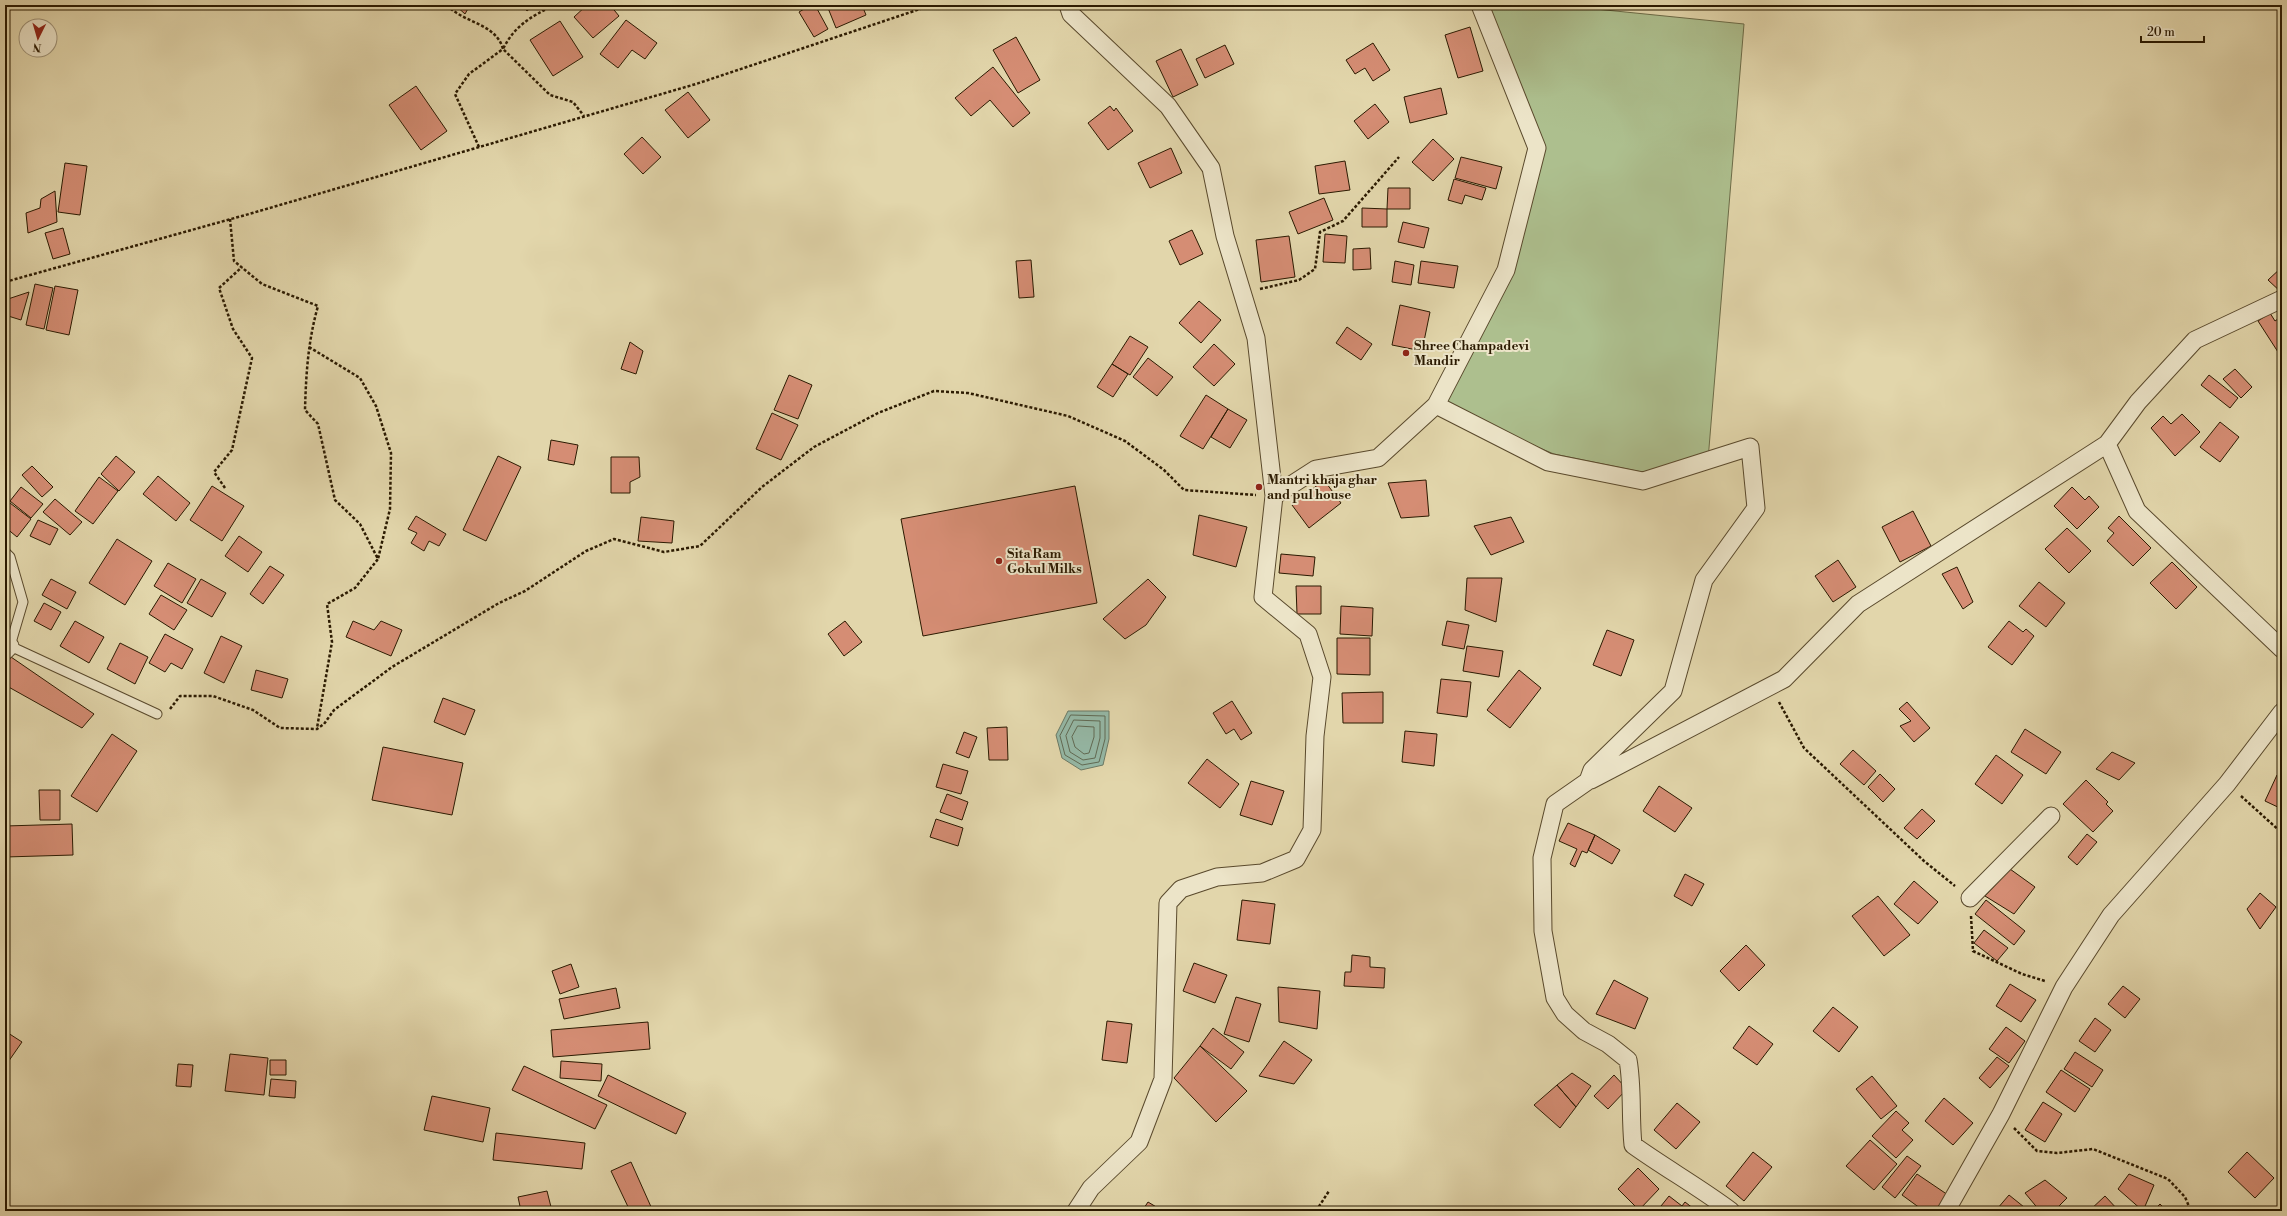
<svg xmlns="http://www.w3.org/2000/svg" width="2287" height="1216" viewBox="0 0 2287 1216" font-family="'Libre Bodoni',serif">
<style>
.green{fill:#adbf8e;stroke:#6c6c48}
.water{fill:#95b9a7;stroke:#6b7965}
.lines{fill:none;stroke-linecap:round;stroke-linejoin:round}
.shore{stroke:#606a54;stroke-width:1}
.building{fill:#d58d74;stroke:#2b1a01}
.lane-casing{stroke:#59492c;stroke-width:11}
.street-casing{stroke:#59492c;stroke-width:19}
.path{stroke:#2b1a01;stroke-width:2.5;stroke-dasharray:3 2;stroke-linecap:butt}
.lane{stroke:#ece4c8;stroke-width:9}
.street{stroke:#ece4c8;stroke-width:17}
.poi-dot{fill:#8f2418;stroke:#ece4c8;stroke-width:1.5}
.labels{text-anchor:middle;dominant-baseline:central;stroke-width:4;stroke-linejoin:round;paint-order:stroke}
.poi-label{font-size:13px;font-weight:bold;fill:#2b1a01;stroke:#ece4c8;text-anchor:start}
</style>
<rect width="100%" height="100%" fill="#e2d6ab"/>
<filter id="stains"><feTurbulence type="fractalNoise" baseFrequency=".005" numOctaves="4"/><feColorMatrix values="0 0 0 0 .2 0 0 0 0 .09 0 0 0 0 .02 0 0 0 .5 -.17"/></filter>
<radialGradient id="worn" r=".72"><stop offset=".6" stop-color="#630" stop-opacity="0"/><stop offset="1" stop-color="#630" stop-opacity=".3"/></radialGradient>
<!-- green -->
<path class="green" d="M 1487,5 L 1556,5 L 1744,24 L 1708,460 L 1642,472 L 1554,454 L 1436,405 L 1506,270 L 1544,153 Z"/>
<!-- water -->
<path class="water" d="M 1068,711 L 1109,711 L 1109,739 L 1103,765 L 1081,770 L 1062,758 L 1056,735 Z"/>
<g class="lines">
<!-- shore -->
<path class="shore" d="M 1071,715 L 1105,716 L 1105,739 L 1099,762 L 1082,765 L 1065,755 L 1060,736 Z
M 1074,720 L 1100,721 L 1100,738 L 1095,758 L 1083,760 L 1070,752 L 1066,736 Z
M 1078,726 L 1094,727 L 1094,737 L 1089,753 L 1084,754 L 1075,747 L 1072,737 Z"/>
</g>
<!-- building -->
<path class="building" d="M 455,5 L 470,5 L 465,14 Z
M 522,5 L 534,5 L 527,11 Z
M 587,5 L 610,5 L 619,16 L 593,38 L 574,17 Z
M 811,5 L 815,5 L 828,29 L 814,37 L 799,12 Z
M 834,5 L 862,5 L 866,15 L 836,28 L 828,8 Z
M 626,20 L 657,43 L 645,59 L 632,50 L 618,68 L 600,54 Z
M 560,21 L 583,57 L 553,76 L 530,40 Z
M 1470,27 L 1483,71 L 1458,78 L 1445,35 Z
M 1016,37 L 1040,80 L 1018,93 L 993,50 Z
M 1373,43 L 1390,70 L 1373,81 L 1365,68 L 1355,74 L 1346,60 Z
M 1225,45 L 1234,64 L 1205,78 L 1196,59 Z
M 1181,49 L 1198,85 L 1173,97 L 1156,61 Z
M 993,67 L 1030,113 L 1013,127 L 990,100 L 971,116 L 955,98 Z
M 416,86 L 447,131 L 421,150 L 389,105 Z
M 1441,88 L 1447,114 L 1410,123 L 1404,97 Z
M 688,92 L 710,120 L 688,138 L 665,110 Z
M 1375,104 L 1389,122 L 1368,139 L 1354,121 Z
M 1110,106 L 1114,111 L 1116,108 L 1133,131 L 1108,150 L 1088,123 Z
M 642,137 L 661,157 L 643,174 L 624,154 Z
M 1433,139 L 1454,159 L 1433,181 L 1412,162 Z
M 1171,148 L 1182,173 L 1150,188 L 1138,163 Z
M 1461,157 L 1502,167 L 1496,189 L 1455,178 Z
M 1345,161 L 1350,190 L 1319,194 L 1315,166 Z
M 65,163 L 87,166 L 80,215 L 58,212 Z
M 1454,179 L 1486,188 L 1482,200 L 1465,195 L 1462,204 L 1448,200 Z
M 1388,188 L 1410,188 L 1410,209 L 1387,209 Z
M 55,191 L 57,222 L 28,233 L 26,213 L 40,208 L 41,199 Z
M 1324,198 L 1333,220 L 1298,234 L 1289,212 Z
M 1362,208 L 1387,209 L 1387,227 L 1362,227 Z
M 1403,222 L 1429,228 L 1424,248 L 1398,242 Z
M 63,228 L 70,254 L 53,259 L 45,233 Z
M 1192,230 L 1203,254 L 1180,265 L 1169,241 Z
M 1325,234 L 1347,236 L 1345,263 L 1323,262 Z
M 1289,236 L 1295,277 L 1261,282 L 1256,240 Z
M 1370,248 L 1371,269 L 1353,270 L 1353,249 Z
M 1031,260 L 1034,297 L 1019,298 L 1016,261 Z
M 1395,261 L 1414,265 L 1411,285 L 1392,282 Z
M 1421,261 L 1458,266 L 1454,288 L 1418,283 Z
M 2282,267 L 2282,293 L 2268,280 Z
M 35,284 L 53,288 L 44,329 L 26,325 Z
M 55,286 L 78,290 L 69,335 L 46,330 Z
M 29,292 L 21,320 L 5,315 L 5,300 Z
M 1199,301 L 1221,320 L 1201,343 L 1179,323 Z
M 1400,305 L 1430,312 L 1422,351 L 1392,345 Z
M 2270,313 L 2275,321 L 2282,316 L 2282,349 L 2278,352 L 2258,321 Z
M 1347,327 L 1372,344 L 1361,360 L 1336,343 Z
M 1130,336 L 1148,347 L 1130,375 L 1112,364 Z
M 630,342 L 643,351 L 636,374 L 621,369 Z
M 1214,344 L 1235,364 L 1214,386 L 1193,367 Z
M 1148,358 L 1173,377 L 1157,396 L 1133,377 Z
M 1112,364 L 1128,374 L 1113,397 L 1097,387 Z
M 2235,369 L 2252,387 L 2241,398 L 2223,379 Z
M 789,375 L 812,385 L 798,419 L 774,410 Z
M 2209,375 L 2238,398 L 2230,408 L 2201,385 Z
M 1206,395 L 1228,409 L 1203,449 L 1180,436 Z
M 1228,409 L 1247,420 L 1230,448 L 1211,437 Z
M 772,413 L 798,425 L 781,460 L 756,449 Z
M 2182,414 L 2200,432 L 2175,456 L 2151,428 L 2163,416 L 2171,424 Z
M 2220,422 L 2239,437 L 2220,462 L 2200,447 Z
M 551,440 L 578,445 L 574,465 L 548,460 Z
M 116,456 L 135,472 L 119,491 L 101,474 Z
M 498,456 L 521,467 L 486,541 L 463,530 Z
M 611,457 L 639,457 L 640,477 L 630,482 L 630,493 L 611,493 Z
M 32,466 L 53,487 L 42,497 L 22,475 Z
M 158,476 L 190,503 L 176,521 L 143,494 Z
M 99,477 L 118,491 L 93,524 L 75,511 Z
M 1324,480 L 1341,503 L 1309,528 L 1292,505 Z
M 1426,480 L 1429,516 L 1401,518 L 1388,483 Z
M 212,486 L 244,506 L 222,541 L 190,520 Z
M 1075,486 L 1097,603 L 923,636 L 901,519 Z
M 21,487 L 43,504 L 31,518 L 10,501 Z
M 2072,487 L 2085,500 L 2089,496 L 2099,507 L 2077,529 L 2054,506 Z
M 55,499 L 82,522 L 70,535 L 43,512 Z
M 10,503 L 31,519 L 17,537 L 5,527 L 5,510 Z
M 1913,511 L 1931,546 L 1900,562 L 1882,527 Z
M 1199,515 L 1247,527 L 1236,567 L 1193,555 Z
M 416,516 L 446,534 L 439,546 L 429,541 L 424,551 L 411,543 L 417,533 L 408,529 Z
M 2119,516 L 2151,548 L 2133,566 L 2107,541 L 2114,533 L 2108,528 Z
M 641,517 L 674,521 L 672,543 L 638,541 Z
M 1511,517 L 1524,542 L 1491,555 L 1474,526 Z
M 38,520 L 58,529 L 50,545 L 30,536 Z
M 2067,528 L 2091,551 L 2069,573 L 2045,549 Z
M 239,536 L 262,552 L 248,572 L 225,556 Z
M 117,539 L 152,561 L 125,605 L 89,583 Z
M 1281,554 L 1315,557 L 1313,576 L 1279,573 Z
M 1838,560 L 1856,587 L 1833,602 L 1815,576 Z
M 2172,562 L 2197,587 L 2176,609 L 2150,583 Z
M 168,563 L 196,579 L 182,603 L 154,586 Z
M 270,566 L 284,575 L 263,604 L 250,594 Z
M 1957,567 L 1973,602 L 1963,609 L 1942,574 Z
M 1467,578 L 1502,578 L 1496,622 L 1465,610 Z
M 51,579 L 76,592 L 67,609 L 42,595 Z
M 201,579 L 226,593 L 212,617 L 187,603 Z
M 1148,579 L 1166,597 L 1146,625 L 1125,639 L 1103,619 Z
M 2039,582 L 2065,603 L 2046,627 L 2019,606 Z
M 1296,586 L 1321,586 L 1321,614 L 1297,614 Z
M 161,595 L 187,610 L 174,630 L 149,614 Z
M 44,603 L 61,612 L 51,630 L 34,621 Z
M 1341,606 L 1373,608 L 1372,636 L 1340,634 Z
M 75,621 L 104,637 L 89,663 L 60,646 Z
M 353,621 L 374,630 L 381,621 L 402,630 L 391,656 L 346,637 Z
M 845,621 L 862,642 L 844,656 L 828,634 Z
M 1447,621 L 1469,625 L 1464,649 L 1442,645 Z
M 2009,621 L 2023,632 L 2026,629 L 2034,636 L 2012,665 L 1988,647 Z
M 1607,630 L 1634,640 L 1621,676 L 1593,665 Z
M 165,634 L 193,649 L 182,669 L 171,663 L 165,672 L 149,663 Z
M 221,636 L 242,646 L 224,683 L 204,673 Z
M 1337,638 L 1370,638 L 1370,675 L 1337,674 Z
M 120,643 L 148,657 L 135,684 L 107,669 Z
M 1467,646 L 1503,651 L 1499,677 L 1463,671 Z
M 11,657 L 94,714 L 82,728 L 5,685 L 5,665 Z
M 256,670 L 288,679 L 282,698 L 251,690 Z
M 1519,670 L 1541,688 L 1510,728 L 1487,710 Z
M 1441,679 L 1471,682 L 1467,717 L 1437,713 Z
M 1383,692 L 1383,723 L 1343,723 L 1342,693 Z
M 443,698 L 475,710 L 465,735 L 434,722 Z
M 1232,701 L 1252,733 L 1241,740 L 1234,729 L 1226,734 L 1213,713 Z
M 1907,702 L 1930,728 L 1914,742 L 1900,726 L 1911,721 L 1899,709 Z
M 1007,727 L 1008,760 L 989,760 L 987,728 Z
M 2025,729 L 2061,752 L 2046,774 L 2011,752 Z
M 1405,731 L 1437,734 L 1434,766 L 1402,762 Z
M 964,732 L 977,737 L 969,758 L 956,753 Z
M 112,734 L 137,751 L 97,812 L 71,796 Z
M 383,747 L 463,763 L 452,815 L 372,800 Z
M 1853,750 L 1876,771 L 1864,785 L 1840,764 Z
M 2112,752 L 2135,763 L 2119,780 L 2096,769 Z
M 1996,755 L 2023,775 L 2002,804 L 1975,784 Z
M 5,756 L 9,757 L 5,769 Z
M 1207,759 L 1239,784 L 1220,808 L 1188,783 Z
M 943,764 L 968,771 L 961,794 L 936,787 Z
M 1880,774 L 1895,789 L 1883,802 L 1868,787 Z
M 2277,775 L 2282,778 L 2282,809 L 2265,801 Z
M 2086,780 L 2108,802 L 2106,804 L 2113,811 L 2093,832 L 2063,804 Z
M 1251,781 L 1284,791 L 1272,825 L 1240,815 Z
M 1659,786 L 1692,808 L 1675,832 L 1643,811 Z
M 39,790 L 60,790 L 60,820 L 40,820 Z
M 947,794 L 968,802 L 962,820 L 940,812 Z
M 1922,809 L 1935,821 L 1917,839 L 1904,828 Z
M 936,819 L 963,828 L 958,846 L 930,837 Z
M 1568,823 L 1595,835 L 1587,853 L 1582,851 L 1575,867 L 1570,864 L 1577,849 L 1559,841 Z
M 72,824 L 73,855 L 5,857 L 5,826 Z
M 2087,834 L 2097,842 L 2077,865 L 2068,857 Z
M 1595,835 L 1620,850 L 1612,864 L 1588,850 Z
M 2010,869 L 2035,887 L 2014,914 L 1985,896 Z
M 1685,874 L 1704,884 L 1692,906 L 1674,896 Z
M 1914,881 L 1938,902 L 1918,924 L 1894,904 Z
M 2260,893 L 2276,907 L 2260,929 L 2247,909 Z
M 1878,896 L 1910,935 L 1884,956 L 1852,916 Z
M 1242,900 L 1275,904 L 1270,944 L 1237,940 Z
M 1986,900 L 2025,931 L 2014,945 L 1975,914 Z
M 1984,930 L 2008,948 L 1997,961 L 1974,943 Z
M 1746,945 L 1765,965 L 1739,991 L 1720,971 Z
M 1352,955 L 1370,957 L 1370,967 L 1385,968 L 1384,988 L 1344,986 L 1345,972 L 1351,972 Z
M 1194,963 L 1227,975 L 1215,1003 L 1183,991 Z
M 571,964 L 579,987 L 560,994 L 552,971 Z
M 1614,980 L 1648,998 L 1635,1029 L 1596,1014 Z
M 2010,984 L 2036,1000 L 2021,1022 L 1996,1006 Z
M 2123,986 L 2140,999 L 2125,1018 L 2108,1004 Z
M 1278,987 L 1320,991 L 1317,1029 L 1279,1022 Z
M 616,988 L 620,1008 L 564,1019 L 559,999 Z
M 1236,997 L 1261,1004 L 1249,1042 L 1224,1034 Z
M 1833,1007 L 1858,1027 L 1839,1052 L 1813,1031 Z
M 2095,1018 L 2111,1030 L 2095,1052 L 2079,1041 Z
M 1107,1021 L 1132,1024 L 1127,1063 L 1102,1060 Z
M 648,1022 L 650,1049 L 553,1057 L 551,1030 Z
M 1749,1026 L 1773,1044 L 1757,1065 L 1733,1048 Z
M 2006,1027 L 2025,1041 L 2009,1063 L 1989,1049 Z
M 1213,1028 L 1244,1052 L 1231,1069 L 1200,1046 Z
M 5,1031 L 22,1042 L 6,1065 L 5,1065 Z
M 1284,1041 L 1312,1060 L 1294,1084 L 1259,1076 Z
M 1200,1046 L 1247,1091 L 1216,1122 L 1174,1078 Z
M 2075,1052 L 2103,1070 L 2092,1087 L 2064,1069 Z
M 230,1054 L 268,1058 L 264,1095 L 225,1091 Z
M 1997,1057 L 2009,1066 L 1990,1088 L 1979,1078 Z
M 270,1060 L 286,1060 L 286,1075 L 270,1075 Z
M 561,1061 L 602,1064 L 601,1081 L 560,1078 Z
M 178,1064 L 193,1065 L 191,1087 L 176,1086 Z
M 524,1066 L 607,1105 L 595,1129 L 512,1090 Z
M 2061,1070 L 2090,1089 L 2075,1112 L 2046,1092 Z
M 1572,1073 L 1591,1086 L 1576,1107 L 1557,1085 Z
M 608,1075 L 686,1113 L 676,1134 L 598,1096 Z
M 1614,1075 L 1627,1089 L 1608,1109 L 1594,1096 Z
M 1872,1076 L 1897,1106 L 1881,1119 L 1856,1089 Z
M 271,1079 L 296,1081 L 295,1098 L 269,1096 Z
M 1557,1085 L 1576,1107 L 1560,1128 L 1534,1105 Z
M 432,1096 L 490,1108 L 483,1142 L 424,1130 Z
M 1944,1098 L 1973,1123 L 1953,1145 L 1925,1121 Z
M 2043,1102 L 2062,1114 L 2045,1142 L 2025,1130 Z
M 1677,1103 L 1700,1122 L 1676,1149 L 1654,1130 Z
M 1896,1111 L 1909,1123 L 1902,1130 L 1913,1140 L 1896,1158 L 1872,1136 Z
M 496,1133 L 585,1143 L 582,1169 L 493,1160 Z
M 1870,1140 L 1897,1164 L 1874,1190 L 1846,1166 Z
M 1753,1152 L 1772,1167 L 1744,1201 L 1726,1186 Z
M 2247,1152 L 2274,1178 L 2255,1198 L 2228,1172 Z
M 1907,1156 L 1921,1166 L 1895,1198 L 1882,1187 Z
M 631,1162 L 652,1209 L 647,1211 L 630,1211 L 611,1171 Z
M 1638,1168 L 1659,1189 L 1639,1210 L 1618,1189 Z
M 1917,1174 L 1951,1197 L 1941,1211 L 1924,1211 L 1902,1195 Z
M 2129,1174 L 2154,1185 L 2143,1211 L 2118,1189 Z
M 2045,1180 L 2067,1198 L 2054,1211 L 2040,1211 L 2025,1193 Z
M 547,1191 L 552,1211 L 521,1211 L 518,1197 Z
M 2009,1195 L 2029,1211 L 1999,1211 L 1997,1209 Z
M 1669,1196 L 1682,1206 L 1685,1202 L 1694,1209 L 1693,1211 L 1657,1211 Z
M 2105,1196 L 2119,1211 L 2089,1211 Z
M 1148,1202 L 1163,1211 L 1142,1211 Z
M 2160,1204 L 2167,1211 L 2153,1211 Z
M 559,1208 L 594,1208 L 594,1211 L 559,1211 Z"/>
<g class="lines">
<defs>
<path id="lane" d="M 5,552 L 10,557 L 23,602 L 10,646 L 157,714"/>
<path id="street" d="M 1068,5 L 1071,14 L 1168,106 L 1211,168 L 1225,236 L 1256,338 L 1274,496 L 1263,597 L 1308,634 L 1322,677 L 1315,736 L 1312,830 L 1296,859 L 1262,873 L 1217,877 L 1181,889 L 1168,903 L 1163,1079 L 1139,1142 L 1091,1188 L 1076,1211
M 1436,405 L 1548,462 L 1643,481 L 1750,447 L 1756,508 L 1704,580 L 1673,691 L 1592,770 L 1588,781 L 1555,804 L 1542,858 L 1543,931 L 1555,998 L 1565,1014 L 1584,1031 L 1608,1044 L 1628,1060 C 1633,1088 1630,1116 1633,1145 C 1665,1168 1699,1187 1731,1211
M 2107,444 L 2137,511 L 2282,649
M 1274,496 L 1316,469 L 1378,458 L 1436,405 L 1506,270 L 1537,148 L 1480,5
M 5,651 L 10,646
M 1591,780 L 1784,679 L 1858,604 L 2107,444 L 2138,402 L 2195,340 L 2282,299
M 1970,898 L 2051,816
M 1946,1211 L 2001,1114 L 2064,987 L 2111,915 L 2227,784 L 2282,712"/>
</defs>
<!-- lane casing -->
<use href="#lane" class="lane-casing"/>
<!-- street casing -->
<use href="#street" class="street-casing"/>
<!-- path -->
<path class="path" d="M 447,5 C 463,23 496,23 503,49 L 469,74 L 455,94 L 479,147
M 554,5 C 531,17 515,25 503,49 L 550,95 L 573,102 L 584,116
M 230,219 L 234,261 L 262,284 L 318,306 C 308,341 306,374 305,410 L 318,424 L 335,500 L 360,524 L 378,559 L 355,588 L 327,604 L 332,642 L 317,728
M 5,282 L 249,214 L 696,84 L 932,5
M 1260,289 L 1299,280 L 1315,269 L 1320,232 L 1343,221 L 1399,157
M 309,347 L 360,378 L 376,406 L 391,453 L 390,509 L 378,559
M 225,488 L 214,472 L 232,450 L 252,358 L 233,329 L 219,288 L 242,267
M 1779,702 L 1804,748 L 1924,861 L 1955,886
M 170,709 L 180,696 L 213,696 L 253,710 L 280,728 L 317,729 L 324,724 L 334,710 L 392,667 L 499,603 L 525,591 L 586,551 L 614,539 L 664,552 L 700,546 L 762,487 L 814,447 L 878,413 L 934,391 L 968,393 L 1068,416 L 1125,441 L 1164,470 L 1184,490 L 1256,495
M 2241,796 L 2282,833
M 1971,916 L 1973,951 L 2022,974 L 2045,981
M 2014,1128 L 2037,1151 L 2057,1153 L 2093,1149 L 2168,1179 L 2185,1197 L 2191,1211
M 1316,1211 L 1329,1191"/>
<!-- lane -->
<use href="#lane" class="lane"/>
<!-- street -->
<use href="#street" class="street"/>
</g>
<!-- markers -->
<g class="poi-dot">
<circle cx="1406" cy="353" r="4"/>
<circle cx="1259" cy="487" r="4"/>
<circle cx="999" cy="561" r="4"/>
</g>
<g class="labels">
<!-- poi labels -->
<g class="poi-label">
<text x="1414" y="346">Shree Champadevi<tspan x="1414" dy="15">Mandir</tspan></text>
<text x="1267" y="480">Mantri khaja ghar<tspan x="1267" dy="15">and pul house</tspan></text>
<text x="1007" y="554">Sita Ram<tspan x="1007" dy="15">Gokul Milks</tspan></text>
</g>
</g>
<!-- margin -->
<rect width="2287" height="1216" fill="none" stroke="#e2d6ab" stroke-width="20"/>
<rect x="6" y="6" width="2275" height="1204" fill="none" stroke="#2b1a01" stroke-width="2"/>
<rect x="10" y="10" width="2267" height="1196" fill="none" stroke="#2b1a01"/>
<!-- north arrow -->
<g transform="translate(38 38) rotate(185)"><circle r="19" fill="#ece4c8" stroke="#9f9378"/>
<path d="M0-3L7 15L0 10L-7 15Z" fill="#8f2418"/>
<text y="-6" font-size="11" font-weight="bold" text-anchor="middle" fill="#2b1a01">N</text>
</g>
<!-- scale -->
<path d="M2141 36v6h63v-6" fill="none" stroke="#2b1a01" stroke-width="2"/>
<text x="2147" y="36" font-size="12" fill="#2b1a01" stroke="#ece4c8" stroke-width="3" paint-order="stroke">20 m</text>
<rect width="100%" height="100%" filter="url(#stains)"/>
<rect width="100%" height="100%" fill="url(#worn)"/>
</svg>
